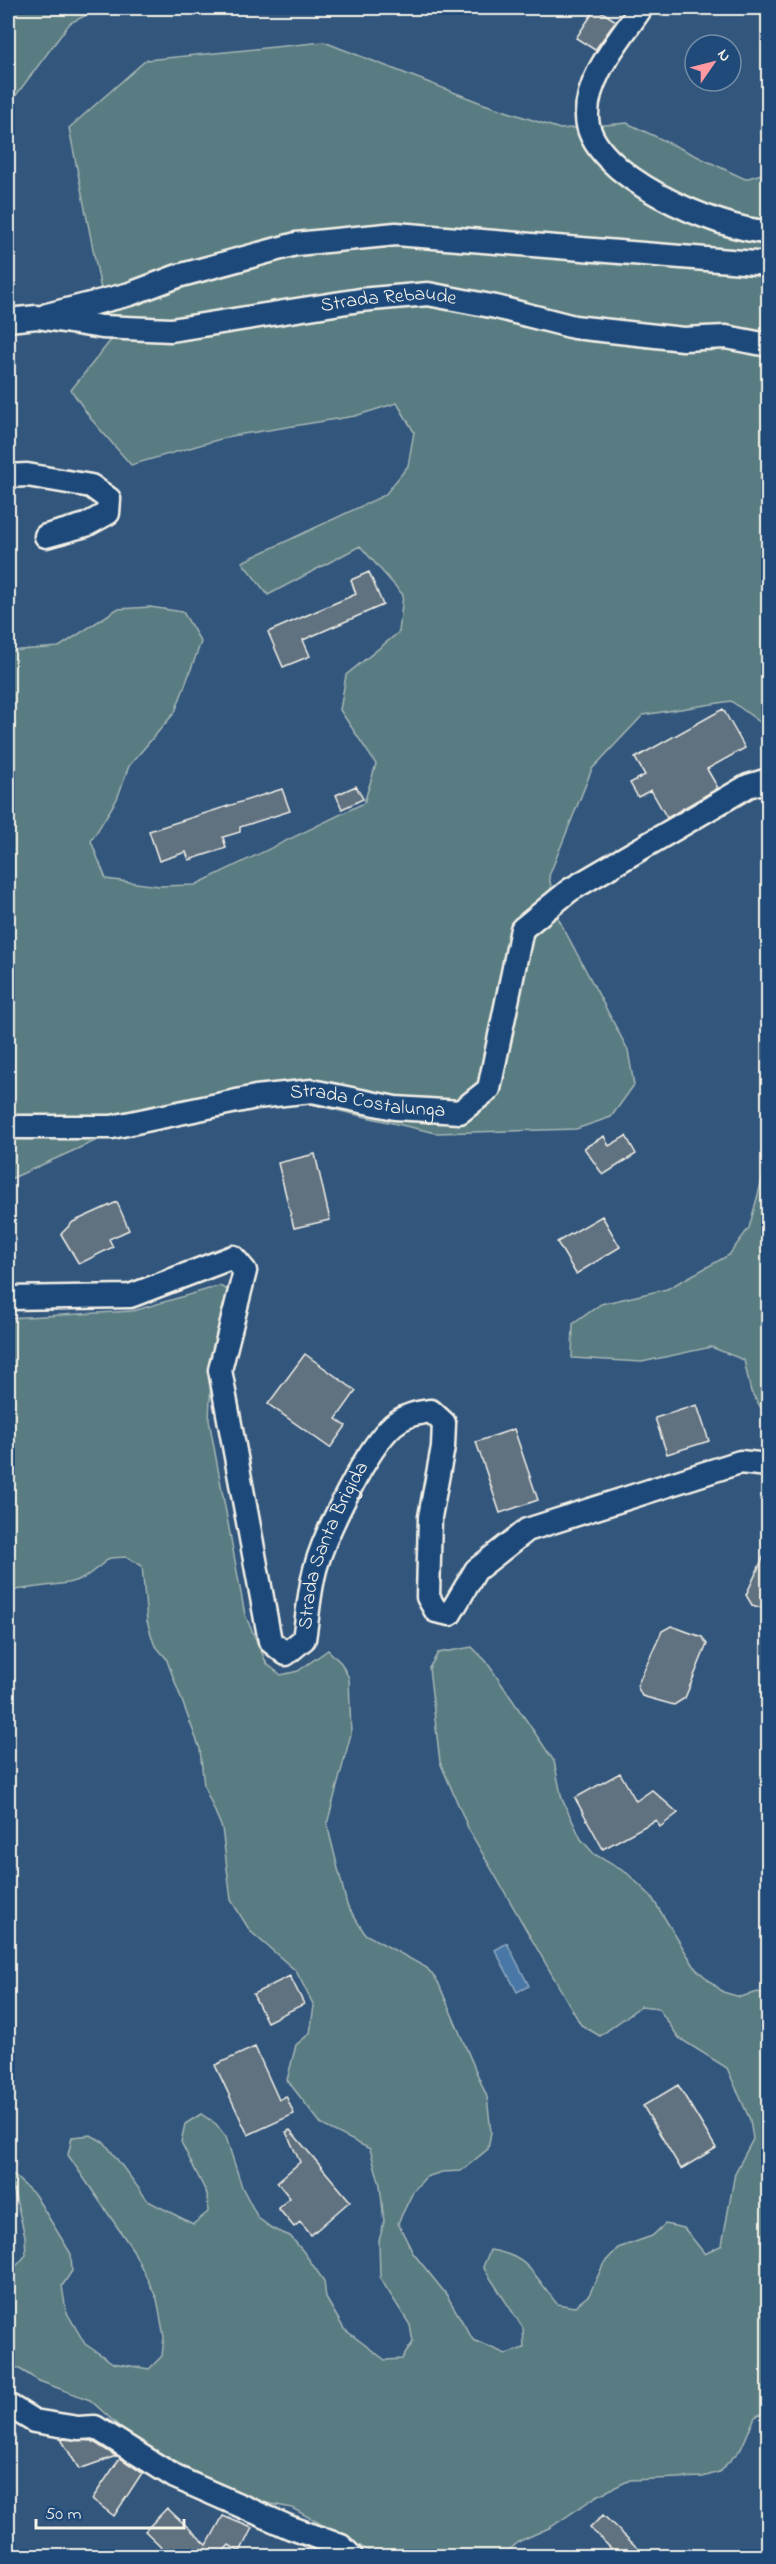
<svg xmlns="http://www.w3.org/2000/svg" width="776" height="2564" viewBox="0 0 776 2564" font-family="'Indie Flower',sans-serif">
<style>
.green{fill:#587c82;stroke:#a6b6b5;stroke-width:1.5}
.water{fill:#4a78a6;stroke:#8ea8c0;stroke-width:1.5}
.building{fill:#607180;stroke:#f4f1e8;stroke-width:1.5}
.lines{fill:none;stroke-linecap:round;stroke-linejoin:round}
.minor-casing{stroke:#f4f1e8;stroke-width:27}
.minor{stroke:#1f4a7a;stroke-width:22}
.labels{text-anchor:middle;dominant-baseline:central;stroke-width:5;stroke-linejoin:round;paint-order:stroke}
.street-label{font-size:20px;fill:#f4f1e8;stroke:#1f4a7a}
</style>
<rect width="100%" height="100%" fill="#32567c"/>
<filter id="ink" filterUnits="userSpaceOnUse"><feTurbulence type="fractalNoise" baseFrequency=".0167" numOctaves="2"/><feDisplacementMap in="SourceGraphic" scale="12" xChannelSelector="R" yChannelSelector="G"/><feConvolveMatrix kernelMatrix="1 2 1 2 8 2 1 2 1" color-interpolation-filters="sRGB"/></filter>
<g filter="url(#ink)">
<!-- green -->
<path class="green" d="M 8,8 L 101,8 L 70,23 L 8,106 Z
M 324,42 L 484,104 L 560,129 L 627,123 L 745,179 L 768,172 L 768,728 L 731,701 L 643,715 L 592,769 L 549,876 L 556,914 L 628,1050 L 634,1085 L 611,1117 L 576,1129 L 436,1133 L 301,1102 L 124,1128 L 8,1180 L 8,651 L 59,647 L 117,609 L 150,607 L 183,612 L 201,642 L 175,712 L 129,766 L 117,799 L 91,841 L 106,879 L 159,886 L 195,885 L 364,803 L 376,764 L 340,710 L 346,675 L 399,632 L 403,595 L 360,546 L 268,595 L 242,562 L 385,495 L 408,466 L 414,432 L 397,403 L 355,416 L 231,436 L 131,465 L 91,419 L 71,390 L 111,340 L 69,128 L 146,60 Z
M 768,1163 L 768,1419 L 751,1392 L 744,1360 L 711,1347 L 642,1362 L 572,1358 L 573,1324 L 601,1304 L 667,1289 L 729,1255 L 749,1228 L 766,1165 Z
M 219,1286 L 231,1291 L 220,1339 L 212,1354 L 209,1420 L 245,1615 L 267,1664 L 281,1675 L 298,1671 L 328,1650 L 341,1663 L 349,1678 L 351,1734 L 327,1824 L 347,1905 L 365,1934 L 427,1968 L 438,1982 L 487,2097 L 491,2132 L 488,2149 L 461,2171 L 442,2172 L 426,2177 L 414,2190 L 398,2223 L 413,2253 L 446,2294 L 473,2340 L 506,2354 L 524,2348 L 523,2328 L 483,2267 L 490,2250 C 528,2255 535,2276 557,2304 L 574,2307 L 589,2295 L 604,2263 L 618,2248 L 652,2236 L 665,2224 L 684,2228 L 705,2254 L 722,2245 L 735,2173 L 753,2139 L 750,2120 L 727,2068 L 679,2038 L 658,2008 L 641,2006 L 600,2036 L 581,2025 L 469,1830 L 440,1762 L 429,1668 L 438,1653 L 472,1647 L 486,1661 L 554,1761 L 562,1799 L 581,1839 L 594,1854 L 627,1873 L 651,1896 L 696,1969 L 723,1992 L 740,1997 L 758,1992 L 768,1995 L 768,2410 L 755,2417 L 741,2449 L 719,2472 L 703,2477 L 630,2480 L 597,2496 L 551,2527 L 520,2541 L 502,2556 L 376,2556 L 373,2553 L 292,2508 L 245,2499 L 132,2438 L 90,2400 L 39,2381 L 8,2362 L 8,2273 L 12,2271 L 26,2255 L 25,2236 L 9,2171 L 35,2195 L 71,2254 L 72,2271 L 62,2286 L 66,2311 L 85,2344 L 113,2363 L 149,2369 L 162,2356 L 164,2337 L 157,2299 L 133,2250 L 68,2155 L 72,2137 L 91,2135 L 105,2143 L 148,2201 L 193,2224 L 208,2212 L 207,2194 L 181,2142 L 185,2124 L 201,2114 L 216,2124 L 226,2137 L 242,2187 L 258,2218 L 273,2229 L 290,2236 L 303,2251 L 324,2281 L 326,2298 L 344,2329 L 385,2360 L 402,2359 L 413,2342 L 410,2325 L 380,2278 L 379,2241 L 384,2222 L 380,2185 L 370,2149 L 322,2125 L 287,2080 L 296,2045 L 310,2033 L 314,2006 L 296,1971 L 250,1931 L 231,1900 L 222,1828 L 204,1786 L 200,1749 L 166,1658 L 154,1644 L 147,1621 L 142,1566 L 127,1557 L 110,1558 L 84,1578 L 68,1583 L 8,1591 L 8,1318 L 133,1311 Z"/>
<!-- water -->
<path class="water" d="M 507,1943 L 529,1986 L 517,1992 L 495,1950 Z"/>
<!-- building -->
<path class="building" d="M 596,8 L 616,21 L 595,50 L 576,38 Z
M 369,572 L 383,605 L 303,640 L 310,656 L 283,667 L 268,632 L 356,594 L 351,580 Z
M 723,709 L 745,748 L 707,769 L 718,788 L 667,818 L 651,790 L 638,797 L 630,783 L 645,775 L 635,758 Z
M 356,786 L 363,799 L 342,809 L 336,795 Z
M 282,789 L 290,811 L 240,827 L 240,832 L 223,837 L 226,848 L 189,860 L 186,852 L 159,861 L 149,831 Z
M 604,1136 L 609,1146 L 626,1136 L 636,1154 L 603,1175 L 584,1148 Z
M 315,1154 L 330,1220 L 294,1228 L 278,1163 Z
M 117,1202 L 129,1230 L 109,1239 L 113,1247 L 79,1264 L 61,1234 L 73,1222 Z
M 602,1216 L 620,1247 L 576,1274 L 557,1242 Z
M 305,1354 L 356,1391 L 336,1419 L 346,1426 L 330,1448 L 268,1404 Z
M 697,1405 L 709,1441 L 667,1454 L 655,1418 Z
M 514,1429 L 538,1500 L 500,1513 L 476,1442 Z
M 768,1547 L 768,1610 L 752,1605 L 746,1595 Z
M 671,1626 L 702,1637 L 707,1644 L 685,1698 L 674,1705 L 642,1696 L 637,1686 L 662,1631 Z
M 620,1773 L 636,1801 L 652,1790 L 678,1813 L 660,1827 L 656,1820 L 603,1849 L 575,1798 Z
M 290,1976 L 304,2004 L 267,2022 L 253,1994 Z
M 255,2047 L 279,2100 L 286,2096 L 294,2114 L 248,2135 L 215,2065 Z
M 678,2085 L 716,2148 L 681,2169 L 643,2106 Z
M 290,2130 L 350,2201 L 311,2235 L 300,2222 L 294,2227 L 278,2208 L 290,2198 L 277,2182 L 300,2162 L 286,2132 Z
M 61,2439 L 92,2441 L 116,2456 L 79,2469 Z
M 120,2458 L 142,2473 L 114,2516 L 92,2499 Z
M 167,2508 L 207,2545 L 223,2516 L 252,2528 L 240,2552 L 229,2545 L 219,2556 L 171,2556 L 145,2531 Z
M 603,2515 L 646,2556 L 619,2556 L 590,2528 Z"/>
<g class="lines">
<defs>
<g id="minor">
<path d="M 641,8 C 621,39 586,76 587,116 C 587,175 719,230 768,232"/>
<path d="M 47,315 L 130,294 L 178,276 L 296,244 L 396,234 L 768,264"/>
<path id="s1" d="M 8,320 L 37,317 L 102,327 L 171,330 L 360,300 L 428,294 L 496,307 L 574,327 L 683,339 L 726,337 L 768,345"/>
<path d="M 8,476 L 27,475 L 91,486 L 109,499 L 108,513 L 86,525 L 46,536"/>
<path id="s2" d="M 8,1127 L 112,1127 L 256,1097 L 312,1091 L 395,1108 L 460,1112 L 489,1089 L 522,929 L 570,890 L 748,786 L 768,780"/>
<path id="s3" d="M 8,1298 L 130,1296 L 233,1257 L 245,1271 L 220,1370 L 270,1641 L 286,1654 L 304,1639 C 308,1615 309,1590 316,1566 C 326,1532 366,1449 393,1425 C 405,1415 416,1413 431,1411 L 444,1423 L 443,1447 L 430,1517 L 428,1597 L 436,1611 L 450,1614 L 476,1570 L 527,1530 L 740,1462 L 768,1465"/>
<path d="M 8,2405 L 34,2421 L 78,2428 L 95,2427 L 175,2477 L 289,2527 L 341,2546 L 351,2556"/>
</g>
</defs>
<!-- minor casing -->
<use href="#minor" class="minor-casing"/>
<!-- minor -->
<use href="#minor" class="minor"/>
</g>
</g>
<g class="labels">
<!-- street labels -->
<g class="street-label">
<text stroke="none"><textPath href="#s1" startOffset="384">Strada Rebaude</textPath></text>
<text stroke="none"><textPath href="#s2" startOffset="364">Strada Costalunga</textPath></text>
<text stroke="none"><textPath href="#s3" startOffset="771">Strada Santa Brigida</textPath></text>
</g>
</g>
<!-- margin -->
<rect width="776" height="2564" fill="none" stroke="#1f4a7a" stroke-width="30"/>
<rect x="15" y="15" width="746" height="2534" fill="none" stroke="#f4f1e8" stroke-width="2" filter="url(#ink)"/>
<!-- north arrow -->
<g transform="translate(713 63) rotate(55)"><circle r="28" fill="#1f4a7a" stroke="#748da6" stroke-width="1.5"/>
<path d="M0-4.5L10 22L0 15L-10 22Z" fill="#ff9aa2"/>
<text y="-9" font-size="16" font-weight="bold" text-anchor="middle" fill="#f4f1e8">N</text>
</g>
<!-- scale -->
<path d="M36 2519v9h148v-9" fill="none" stroke="#f4f1e8" stroke-width="3"/>
<text x="45" y="2519" font-size="18" fill="#f4f1e8" stroke="#1f4a7a" stroke-width="4.5" paint-order="stroke">50 m</text>
</svg>
